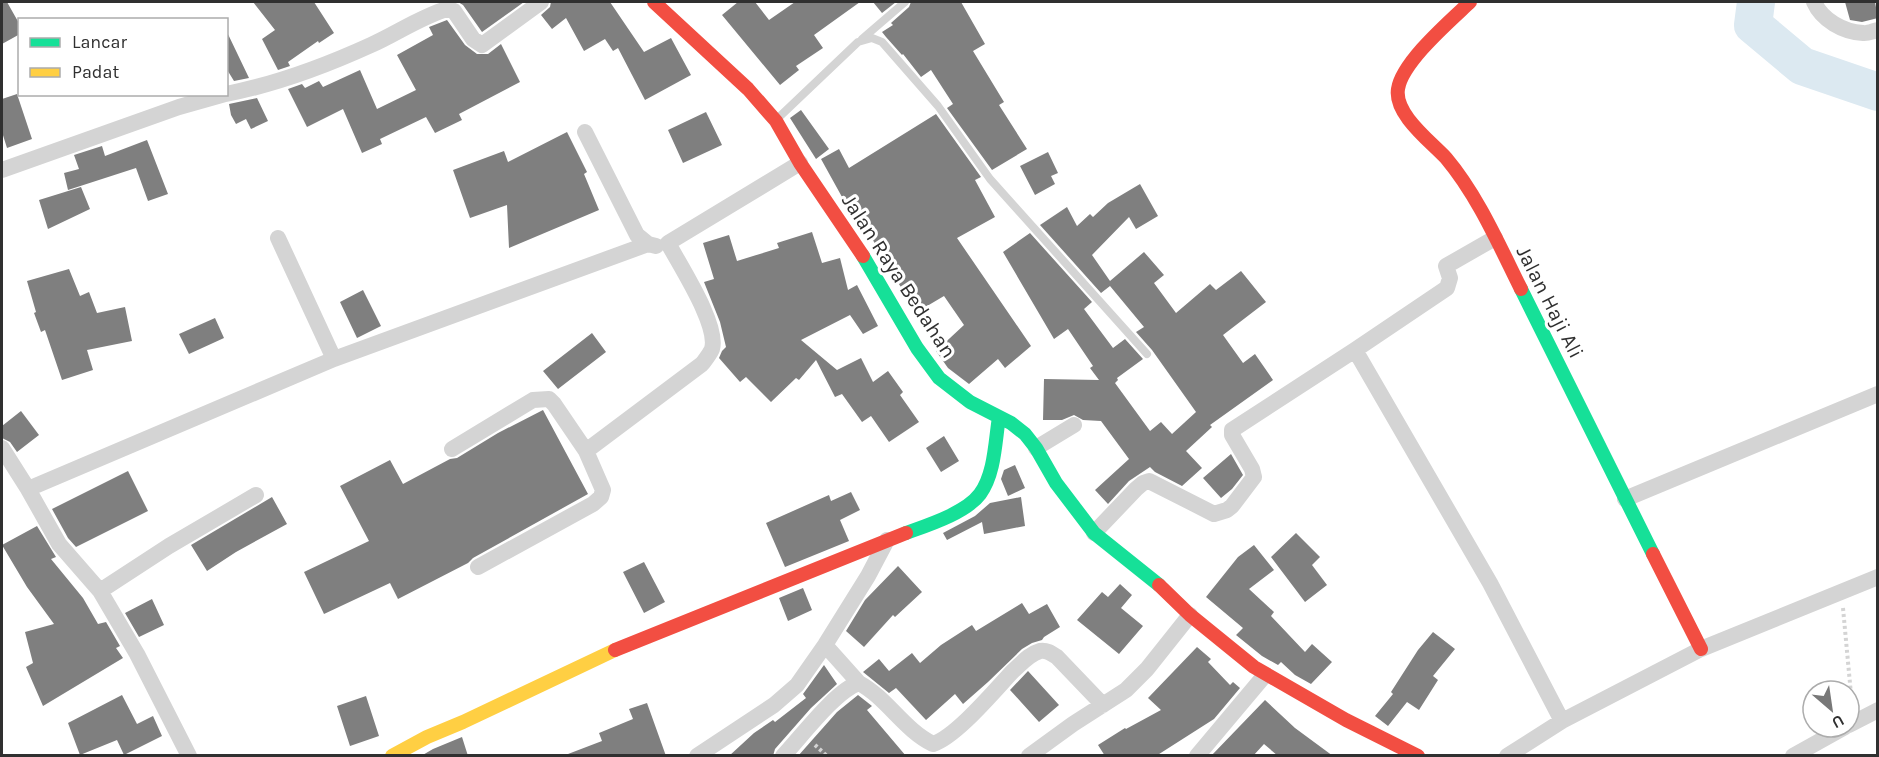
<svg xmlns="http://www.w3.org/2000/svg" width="1879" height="757" viewBox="0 0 1879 757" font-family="Karla,sans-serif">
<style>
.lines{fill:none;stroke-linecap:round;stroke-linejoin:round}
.river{stroke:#dce9f1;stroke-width:38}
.building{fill:#7f7f7f}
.path{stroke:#d4d4d4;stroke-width:4;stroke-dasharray:3 3;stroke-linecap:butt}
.lane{stroke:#d4d4d4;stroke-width:8}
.street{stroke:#d4d4d4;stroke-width:16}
.fast{stroke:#16e098;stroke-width:14}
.slow{stroke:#ffcf43;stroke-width:14}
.jam{stroke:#f24e42;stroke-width:14}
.labels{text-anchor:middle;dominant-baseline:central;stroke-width:6;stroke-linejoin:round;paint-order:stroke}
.street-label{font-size:21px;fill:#303030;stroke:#fff}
</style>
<rect width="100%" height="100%" fill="#fff"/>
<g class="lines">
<!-- river -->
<path class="river" d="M 1756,2 L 1753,25 L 1802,66 L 1878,92"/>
</g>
<!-- building -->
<path class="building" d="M 2,2 L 7,2 L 20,25 L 20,34 L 2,44 Z
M 253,2 L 314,2 L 334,33 L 319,43 L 318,41 L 288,62 L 290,66 L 278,70 L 262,39 L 275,30 Z
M 458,2 L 524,2 L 482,32 L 463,5 Z
M 551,2 L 610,2 L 644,52 L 671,38 L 691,75 L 645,100 L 618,48 L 613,51 L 605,39 L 584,51 L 566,18 L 552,29 L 541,15 L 550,7 Z
M 738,2 L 755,2 L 769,20 L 795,2 L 860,2 L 814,35 L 823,48 L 796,66 L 799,70 L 780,85 L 722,15 Z
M 873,2 L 896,2 L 882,13 Z
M 911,2 L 961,2 L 985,44 L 973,51 L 1004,102 L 999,105 L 1027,149 L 992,170 L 947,108 L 953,104 L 931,70 L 921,77 L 903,54 L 902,55 L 886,37 L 882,32 L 893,25 L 891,23 L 909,7 Z
M 1845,2 L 1875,2 L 1878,18 L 1862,22 L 1850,20 Z
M 447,20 L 465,45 L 477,54 L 488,54 L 501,44 L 520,82 L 459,114 L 462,120 L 435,133 L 426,117 L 380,139 L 382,144 L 362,153 L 343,109 L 307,127 L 288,89 L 302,84 L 305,88 L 319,81 L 323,87 L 360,70 L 377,109 L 416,90 L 397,55 L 433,35 L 429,27 Z
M 226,30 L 249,78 L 234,81 L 226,68 Z
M 17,94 L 32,139 L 7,148 L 2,132 L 2,99 Z
M 257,98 L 268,121 L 251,129 L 246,119 L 236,124 L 231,115 L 229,104 Z
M 801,110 L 829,149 L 816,159 L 790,118 Z
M 706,112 L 722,145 L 683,163 L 668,130 Z
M 936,114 L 981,177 L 975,180 L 995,217 L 957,238 L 1031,346 L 1005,368 L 998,359 L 969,384 L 948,368 L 936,351 L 964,325 L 944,296 L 917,312 L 886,264 L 862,220 L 858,222 L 847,206 L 821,159 L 839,149 L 849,168 Z
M 567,132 L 587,172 L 584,174 L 599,210 L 509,248 L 507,205 L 470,218 L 453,170 L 504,151 L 508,162 Z
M 147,140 L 168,194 L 148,201 L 136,168 L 68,190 L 64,173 L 79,169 L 74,155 L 102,146 L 105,156 Z
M 1048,152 L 1058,173 L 1051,176 L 1055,184 L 1035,195 L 1020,166 Z
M 1140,184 L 1158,216 L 1136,229 L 1129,217 L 1092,255 L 1110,281 L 1144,252 L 1164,275 L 1154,283 L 1176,313 L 1210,284 L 1216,290 L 1241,271 L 1266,302 L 1223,335 L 1243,363 L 1255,354 L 1273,380 L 1210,425 L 1212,427 L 1186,451 L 1202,468 L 1182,486 L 1155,472 L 1150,467 L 1129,481 L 1108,504 L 1095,490 L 1129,459 L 1101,421 L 1083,420 L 1074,415 L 1062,420 L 1043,420 L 1044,379 L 1099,380 L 1090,368 L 1093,366 L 1068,329 L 1054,339 L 1003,252 L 1030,233 L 1092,302 L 1084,309 L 1113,348 L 1125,339 L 1143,359 L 1117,378 L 1118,380 L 1115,383 L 1150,431 L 1161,422 L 1172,434 L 1196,412 L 1152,350 L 1136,332 L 1144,327 L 1110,286 L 1101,293 L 1040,225 L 1067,207 L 1077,226 L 1090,214 L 1093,217 L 1108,203 Z
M 81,187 L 90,209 L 48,229 L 39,200 Z
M 812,232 L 822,263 L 840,258 L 848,290 L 857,285 L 878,326 L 863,334 L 850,315 L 801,340 L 837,370 L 861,358 L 873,382 L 888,371 L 903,392 L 900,395 L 919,422 L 889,442 L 871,416 L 862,422 L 842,394 L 835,397 L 816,360 L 799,380 L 796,378 L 771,402 L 746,377 L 740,382 L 719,358 L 722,351 L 726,347 L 720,322 L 704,282 L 714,279 L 703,243 L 729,235 L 737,261 L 779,248 L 777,243 Z
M 69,269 L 80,296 L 89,292 L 97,313 L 125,307 L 132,341 L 87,350 L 93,370 L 62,380 L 45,330 L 41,332 L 34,313 L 36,312 L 27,281 Z
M 363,290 L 381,326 L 357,338 L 340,302 Z
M 215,318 L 224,338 L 189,354 L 179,334 Z
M 592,333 L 606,352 L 558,389 L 543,371 Z
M 543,410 L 588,494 L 473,558 L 468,563 L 398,599 L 390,583 L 324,614 L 304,572 L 369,541 L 340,486 L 390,460 L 403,484 L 450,459 L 457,458 L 498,433 Z
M 21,411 L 39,435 L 17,452 L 10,442 L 2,438 L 2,426 Z
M 944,436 L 959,461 L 941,472 L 926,448 Z
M 1231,454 L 1243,475 L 1232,489 L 1221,498 L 1203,478 Z
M 1015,465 L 1025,488 L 1008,496 L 1001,479 L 1004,470 Z
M 128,471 L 148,511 L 76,547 L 68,538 L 52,509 Z
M 851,492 L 860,510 L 840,520 L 849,541 L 785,567 L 766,523 L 829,495 L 831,501 Z
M 272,497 L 287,524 L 236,552 L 207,571 L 191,545 Z
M 1021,497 L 1025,526 L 984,534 L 982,522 L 947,540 L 943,533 L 975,516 L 990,503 Z
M 37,526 L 56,557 L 51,559 L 83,598 L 98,624 L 106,622 L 120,646 L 116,648 L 123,658 L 43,706 L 26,667 L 33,663 L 25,632 L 54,624 L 27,587 L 2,545 Z
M 1296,533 L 1320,557 L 1312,565 L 1327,585 L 1305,602 L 1271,557 Z
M 1254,545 L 1274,570 L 1249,589 L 1274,612 L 1271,616 L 1305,652 L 1312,644 L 1332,662 L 1311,684 L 1295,675 L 1281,662 L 1278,665 L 1262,656 L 1236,635 L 1243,628 L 1206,597 L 1238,557 Z
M 644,562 L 665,602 L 644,613 L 623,572 Z
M 898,566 L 922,592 L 895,617 L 893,615 L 864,647 L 846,631 L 865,600 Z
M 1120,584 L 1132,595 L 1121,608 L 1143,626 L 1119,654 L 1077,620 L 1102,592 L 1108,597 Z
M 803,588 L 812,610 L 788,621 L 779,598 Z
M 152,599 L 164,625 L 139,637 L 125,613 Z
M 1022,603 L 1029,614 L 1047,604 L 1060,627 L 1044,637 L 1042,640 L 1032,643 L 1022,649 L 988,682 L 963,704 L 955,694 L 926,720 L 896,688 L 889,693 L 863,672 L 879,659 L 889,671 L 912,653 L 920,663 L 941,645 L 972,625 L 976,631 Z
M 1433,632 L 1455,649 L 1433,676 L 1438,680 L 1419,710 L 1407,702 L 1388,726 L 1375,716 L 1393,694 L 1391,692 L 1418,650 Z
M 1197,647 L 1211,659 L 1208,662 L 1230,685 L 1233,682 L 1240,688 L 1214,719 L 1156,756 L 1105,756 L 1098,745 L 1125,728 L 1126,729 L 1161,710 L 1148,698 Z
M 824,665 L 837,684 L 811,708 L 775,749 L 773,756 L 729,756 L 754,733 L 773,720 L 775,722 L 806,698 L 803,694 Z
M 1028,671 L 1059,705 L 1039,722 L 1010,690 Z
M 122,695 L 137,724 L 153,716 L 162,736 L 124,755 L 117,740 L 80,755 L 68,723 Z
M 858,695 L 872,706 L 867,710 L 906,756 L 798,756 L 837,712 Z
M 366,696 L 379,736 L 350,746 L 337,706 Z
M 1265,700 L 1295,728 L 1333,756 L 1278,756 L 1264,744 L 1253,756 L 1211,756 Z
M 647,703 L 666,756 L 569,756 L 568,754 L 602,741 L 599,733 L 633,719 L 629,709 Z
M 462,737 L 468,756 L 421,756 L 433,749 Z"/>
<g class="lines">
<!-- path -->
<path class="path" d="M 1843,608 L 1852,705
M 815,745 L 827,756"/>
<!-- lane -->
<path class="lane" d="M 862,39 L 905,2
M 776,120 L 858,42 L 872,38 L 882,42 L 938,106 L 990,179 L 1147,354"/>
<!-- street -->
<path class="street" d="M 1814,2 C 1822,20 1843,32 1863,33 C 1867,34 1873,31 1878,30
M 226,94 C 277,84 325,66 371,45 C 396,34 420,17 447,9 L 454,11 L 473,39 L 482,45 L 541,2
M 585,132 L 637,235 L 648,244 L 656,246
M 2,170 L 179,107 L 225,94
M 278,238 L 334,359
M 1355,350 L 1490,583 L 1562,721
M 2,448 L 28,489 L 59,544 L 100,591 L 137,654 L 189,756
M 1036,448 L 1074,425
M 452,449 L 533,400 L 549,399 L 554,404 L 586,451
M 28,489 L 334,359 L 648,244
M 1625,499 L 1878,394
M 1094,533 L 1136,489 L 1143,483 L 1149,481 L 1214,514 L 1227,510 L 1232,506 L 1254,477 L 1252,469 L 1232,435 L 1232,430 L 1355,350 L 1447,288 L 1450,278 L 1446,266 L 1495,238
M 478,567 L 593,504 L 601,497 L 603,490 L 586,451 L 702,364 C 705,360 710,354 712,349 C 719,325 680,266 668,243 L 800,163
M 100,591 L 169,546 L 256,495
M 825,645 L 859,683
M 1849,725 L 1878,710
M 697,756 L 774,705 L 797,685 L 825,645 L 868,576 L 887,540
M 783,756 C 801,737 836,690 859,683 C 887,698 904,730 933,744 C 956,737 995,690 1013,671 C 1021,664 1029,654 1040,651 C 1047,650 1051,653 1057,657 L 1103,705
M 1029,756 L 1073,724 L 1126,690 L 1147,669 L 1190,615
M 1197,756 L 1265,675
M 1507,756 L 1562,721 L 1701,649 L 1878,577
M 1793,756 L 1845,727"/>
<!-- fast -->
<path class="fast" d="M 863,256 L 917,348 L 939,378 L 970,402 L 1011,423 L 1025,434 L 1036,448 L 1056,483 L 1094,533 L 1159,585
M 1521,289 L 1653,554
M 906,533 C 928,525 966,513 980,494 C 995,473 995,442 999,417"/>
<!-- slow -->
<path class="slow" d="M 392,756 L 427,737 L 463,722 L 615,650"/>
<!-- jam -->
<path class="jam" d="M 654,2 L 748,89 L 776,121 L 800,163 L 863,256
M 1470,2 C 1450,21 1402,62 1398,89 C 1394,114 1430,141 1446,158 C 1478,196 1499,245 1521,289
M 1653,554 L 1701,649
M 1159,585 L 1190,615 L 1254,667 L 1346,720 L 1418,756
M 615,650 L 906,533"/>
</g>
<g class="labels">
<!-- street labels -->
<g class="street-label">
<text transform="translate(899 276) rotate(57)">Jalan Raya Bedahan</text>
<text transform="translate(1550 302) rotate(63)">Jalan Haji Ali</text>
</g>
</g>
<!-- border -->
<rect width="1879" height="757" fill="none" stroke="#303030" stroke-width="6"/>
<!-- legend -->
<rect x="18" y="18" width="210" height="78" fill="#ffffff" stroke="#acacac" stroke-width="1.5"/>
<rect x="30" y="38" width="30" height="9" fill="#16e098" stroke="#acacac" stroke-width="1.5"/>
<text x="72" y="48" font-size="18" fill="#303030">Lancar</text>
<rect x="30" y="68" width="30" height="9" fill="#ffcf43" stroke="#acacac" stroke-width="1.5"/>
<text x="72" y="78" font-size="18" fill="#303030">Padat</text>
<!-- north arrow -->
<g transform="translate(1831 709) rotate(151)"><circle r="28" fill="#ffffff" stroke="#acacac" stroke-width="1.5"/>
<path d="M0-4.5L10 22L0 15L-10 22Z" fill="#787878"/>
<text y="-9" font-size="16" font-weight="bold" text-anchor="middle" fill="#303030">U</text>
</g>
</svg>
